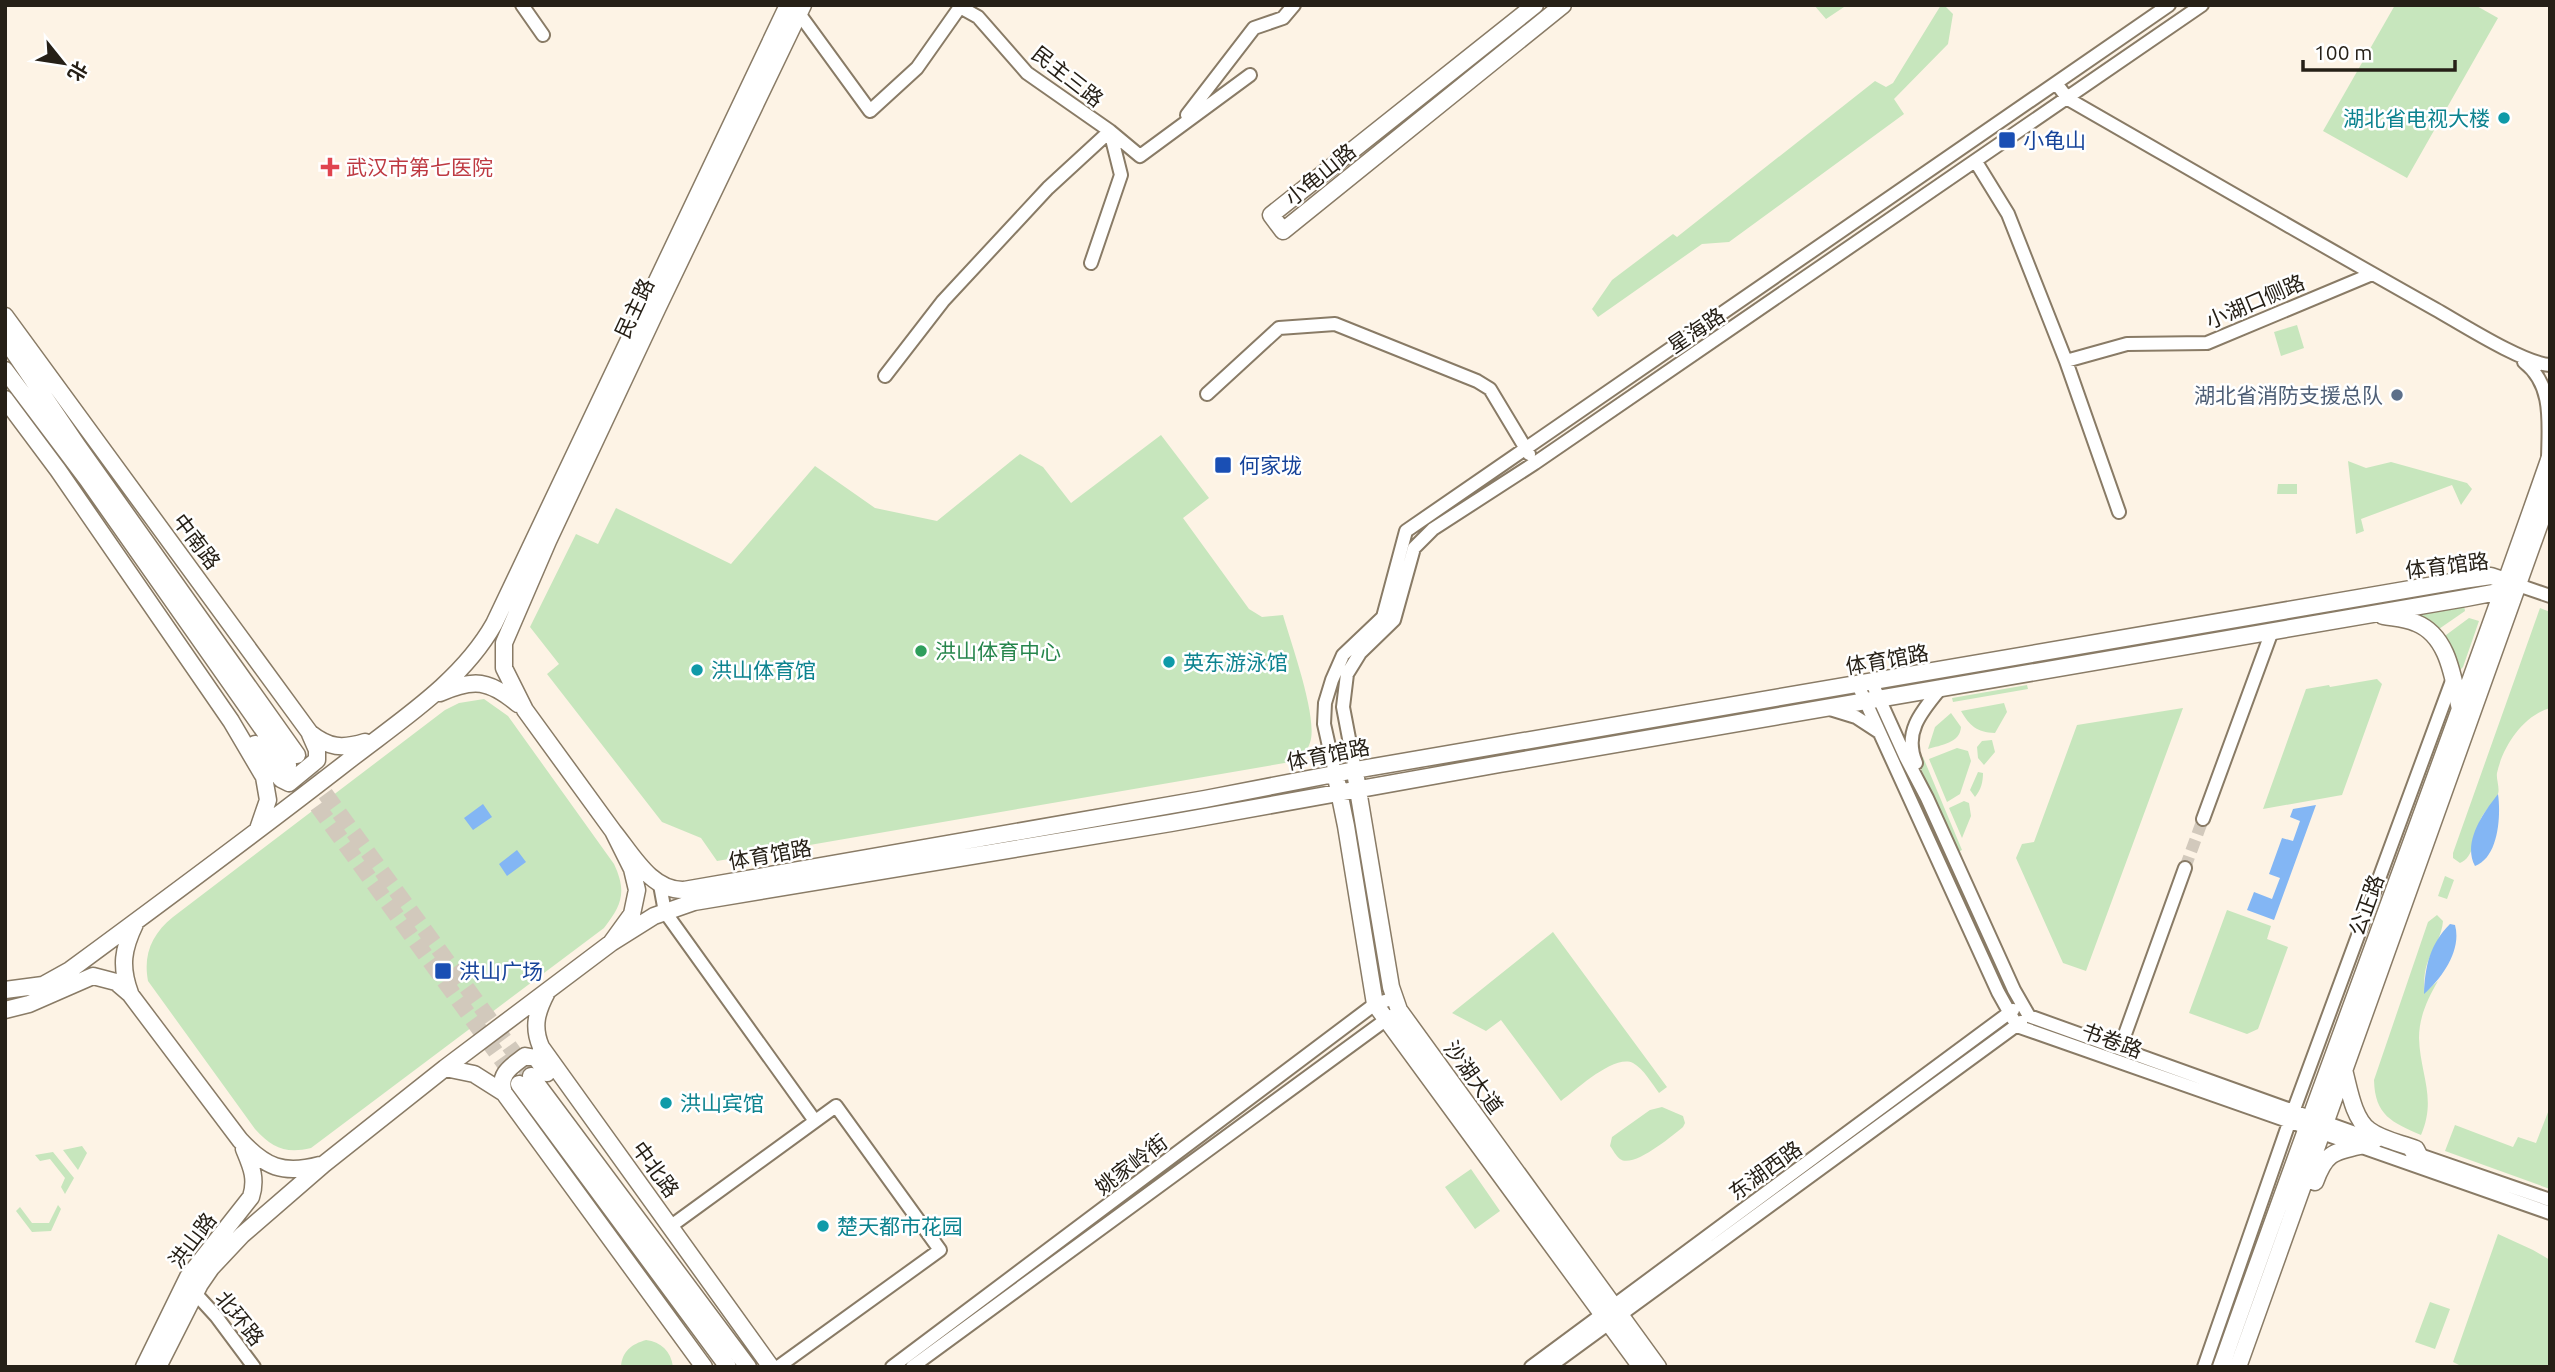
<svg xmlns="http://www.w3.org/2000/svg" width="2555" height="1372" viewBox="0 0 2555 1372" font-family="Ubuntu,'Noto Sans SC',sans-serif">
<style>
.green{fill:#c7e6bd}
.water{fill:#83b6f4}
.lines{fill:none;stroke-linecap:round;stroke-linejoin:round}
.minor-tunnel{stroke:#d2c9bc;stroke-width:12;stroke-dasharray:12 6;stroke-linecap:butt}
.major-tunnel{stroke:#d2c9bc;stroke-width:16;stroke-dasharray:16 8;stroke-linecap:butt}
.minor-casing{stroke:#897b66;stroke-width:16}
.major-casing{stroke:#897b66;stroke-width:19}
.minor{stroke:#fff;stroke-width:12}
.major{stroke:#fff;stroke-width:16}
.culture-dot{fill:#0f9aa8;stroke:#fff;stroke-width:2.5}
.transit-dot{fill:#1a4fb4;stroke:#fff;stroke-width:2.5}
.health-dot{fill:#e0444e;stroke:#fff;stroke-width:2.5}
.service-dot{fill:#5c6f8a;stroke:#fff;stroke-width:2.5}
.leisure-dot{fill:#2e9e5b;stroke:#fff;stroke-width:2.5}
.labels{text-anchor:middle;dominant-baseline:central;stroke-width:5;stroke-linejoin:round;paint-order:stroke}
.street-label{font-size:21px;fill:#262017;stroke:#fff}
.culture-label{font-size:21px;fill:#0d838f;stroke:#fff;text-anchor:start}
.transit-label{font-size:21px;fill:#164399;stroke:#fff;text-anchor:start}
.health-label{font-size:21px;fill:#be3a42;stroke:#fff;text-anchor:start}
.service-label{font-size:21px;fill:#4e5e75;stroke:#fff;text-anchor:end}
.leisure-label{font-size:21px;fill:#27864d;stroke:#fff;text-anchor:start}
</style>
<rect width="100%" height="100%" fill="#fdf3e5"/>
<!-- green -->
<path class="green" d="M 1814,5 L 1847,5 L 1826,19 Z
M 1941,5 L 1944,5 L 1953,14 L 1948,44 L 1894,99 L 1904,114 L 1729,242 L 1702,244 L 1598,317 L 1592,309 L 1612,280 L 1673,234 L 1677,237 L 1875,81 L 1886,87 L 1893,83 Z
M 2395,5 L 2475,5 L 2498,18 L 2407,178 L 2323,131 Z
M 2297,325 L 2304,348 L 2281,356 L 2274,332 Z
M 1161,435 L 1209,498 L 1183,518 L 1249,609 L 1262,617 L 1283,615 C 1291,643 1316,712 1311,739 C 1309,748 1304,756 1296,761 L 717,861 L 701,838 L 662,822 L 547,674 L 559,664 L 530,627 L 576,534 L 598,544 L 616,508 L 731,564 L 815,466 L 875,508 L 937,521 L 1020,454 L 1043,467 L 1071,503 Z
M 2348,461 L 2366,468 L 2391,462 L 2467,483 L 2472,489 L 2461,505 L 2452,485 L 2361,519 L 2364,531 L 2356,534 Z
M 2278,484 L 2297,484 L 2297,494 L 2277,494 Z
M 2464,605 L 2465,611 L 2436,631 L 2413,613 Z
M 2540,608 L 2550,612 L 2550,708 C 2523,716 2503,746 2497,773 C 2496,779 2500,788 2498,794 C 2494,804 2483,811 2480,821 C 2475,835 2474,858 2460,863 L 2453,858 L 2453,853 Z
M 2469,618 L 2479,621 L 2463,667 L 2459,671 L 2442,638 Z
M 2377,679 L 2382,684 L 2342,795 L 2263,809 L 2306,689 L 2329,685 L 2330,687 Z
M 2027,685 L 2028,689 L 1953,702 L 1952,698 Z
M 484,699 L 508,716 L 614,864 C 627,892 622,905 604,928 L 311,1148 C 286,1154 272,1148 255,1129 L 148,981 C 143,954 152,934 173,917 L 445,710 L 459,703 Z
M 2004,703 L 2007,712 L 1995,733 C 1976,732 1970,726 1961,711 Z
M 2183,708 L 2086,971 L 2063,963 L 2016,858 L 2022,844 L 2034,842 L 2077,725 Z
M 1951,713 L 1961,727 C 1960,743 1941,745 1928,749 L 1935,727 Z
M 1992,740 L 1995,752 L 1984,765 L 1978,758 L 1977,747 L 1982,741 Z
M 1957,748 L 1968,751 L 1971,761 L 1960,794 L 1947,802 L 1929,759 Z
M 1923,757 L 1962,850 L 1956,853 L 1917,759 Z
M 1978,772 L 1983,773 C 1983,782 1981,790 1975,797 L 1970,790 Z
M 1964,801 L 1969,803 L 1971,816 L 1962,838 L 1949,808 Z
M 2445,876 L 2454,880 L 2447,899 L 2438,896 Z
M 2227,910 L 2271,926 L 2267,939 L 2288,947 L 2258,1029 L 2247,1034 L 2189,1013 Z
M 2437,915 L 2443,921 C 2442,937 2432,949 2427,964 C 2424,973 2424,983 2424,993 L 2438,981 C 2428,998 2419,1017 2419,1038 C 2420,1074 2437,1098 2421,1135 C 2392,1122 2375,1116 2374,1080 L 2428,922 Z
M 1553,932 L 1667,1087 L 1659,1093 C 1652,1084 1644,1069 1633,1063 C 1614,1054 1576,1090 1561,1101 L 1501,1020 L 1486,1031 L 1452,1013 Z
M 1662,1107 L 1683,1116 L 1685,1123 L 1683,1127 C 1672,1136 1633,1169 1620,1159 C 1616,1156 1613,1150 1610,1146 L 1612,1137 L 1650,1110 Z
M 2550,1107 L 2550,1189 L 2445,1151 L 2455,1125 L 2513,1147 L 2518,1137 L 2536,1143 Z
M 82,1146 L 87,1153 L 78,1170 L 63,1150 Z
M 53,1152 L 74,1178 L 65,1194 L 61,1187 L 65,1178 L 50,1159 L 40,1161 L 35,1155 Z
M 1471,1169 L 1500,1211 L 1475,1229 L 1445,1187 Z
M 58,1205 L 61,1209 L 51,1231 L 32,1232 L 16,1211 L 20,1207 L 32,1223 L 49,1223 Z
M 2498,1234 L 2533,1250 L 2550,1260 L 2550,1367 L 2463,1367 L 2453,1362 Z
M 2430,1302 L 2450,1309 L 2435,1349 L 2415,1342 Z
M 646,1340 C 661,1342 671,1351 673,1367 L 621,1367 C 622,1351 632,1344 646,1340 Z"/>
<!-- water -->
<path class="water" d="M 2498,794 C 2501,815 2499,857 2475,866 C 2462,842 2484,812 2498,794 Z
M 483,804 L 492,817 L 473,830 L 464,818 Z
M 2316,805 L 2274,920 L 2247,910 L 2254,892 L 2272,899 L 2280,878 L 2269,874 L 2282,838 L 2293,841 L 2300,821 L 2290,817 L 2293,809 Z
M 517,850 L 526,862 L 507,876 L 499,864 Z
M 2450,924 L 2455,925 C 2462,950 2442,978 2424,994 C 2425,966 2430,944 2450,924 Z"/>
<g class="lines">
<!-- minor-tunnel -->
<path class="minor-tunnel" d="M 2185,868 L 2203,819"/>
<!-- major-tunnel -->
<path class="major-tunnel" d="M 297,755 L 531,1076
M 289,767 L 519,1084"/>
<defs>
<path id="minor" d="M 522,5 L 543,35
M 795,8 L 870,111 L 917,68 L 960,7 L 978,17 L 1027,73 L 1110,131 L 1140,156 L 1250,75
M 2056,83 L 2068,99 C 2190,169 2312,240 2435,309 C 2460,323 2524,364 2550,365
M 1187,115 L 1254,28 L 1283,18 L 1294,5
M 1976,162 L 2008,214 L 2066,361 L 2119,512
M 2066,361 L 2127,344 L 2207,343 L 2372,274
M 2524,362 C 2555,386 2548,426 2548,463
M 885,376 L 943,301 L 1048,188 L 1110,131 L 1121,175 L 1091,263
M 1207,394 L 1279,328 L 1335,324 L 1477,381 L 1490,389 L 1529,454
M 2518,585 L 2550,596
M 1872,683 L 1906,758 L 1927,798 L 2014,990 L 2029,1016 L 2377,1141
M 1858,685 L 1998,992 L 2017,1026 L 2550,1213
M 1830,709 L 1856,717 L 1879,732
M 1916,763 C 1903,733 1921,712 1940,689
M 1355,770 L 1343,707 L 1347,674 L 1360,653 L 1394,620 L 1414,548 L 1433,529 L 1535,463 L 2202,5
M 1335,773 L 1324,724 L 1325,703 L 1332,680 L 1343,655 L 1383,617 L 1406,531 L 2169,5
M 2203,819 L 2272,631
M 660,885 L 665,912 L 815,1121
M 2120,1048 L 2185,868
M 2411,1152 L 2550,1200
M 671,1226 L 836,1106 L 940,1250 L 778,1367
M 195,1293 L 216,1316 L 254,1367
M 892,1367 L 1375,1004 L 1395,998
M 912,1367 L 1391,1016
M 1531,1367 L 2013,1010
M 1549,1367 L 2021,1022
M 2204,1367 L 2290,1120 L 2453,678"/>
<path id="major" d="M 1535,5 L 1271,215 L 1283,231 L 1563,5
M 5,316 L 310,733 C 329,748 342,749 365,742
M 5,339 L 77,445 L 297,755
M 5,370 L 87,479 L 288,765
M 5,399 L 58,470 L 231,721 L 264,777 L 268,800 L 258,829
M 2383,616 C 2394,618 2405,618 2416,623 C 2449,636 2453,679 2460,709
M 440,693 C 474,678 489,680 518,704
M 255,744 L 281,779 L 289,783 L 317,760 L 317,750 L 310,734
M 1356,778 L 1391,987 L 1399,1010 L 1658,1367
M 1337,782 L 1346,826 L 1375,1004 L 1641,1367
M 613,831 C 632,854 651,891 684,890 L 1205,799 L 1355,770 L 2463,580 L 2491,576 L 2518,585
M 611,943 L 654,916 L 694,902 L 1171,823 L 1500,764 L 2466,598 L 2503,591 L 2518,585
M 5,990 L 43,985 L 70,970 C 161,903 253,835 343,765 C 396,723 460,684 494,624 L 788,5
M 547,992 C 537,1011 532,1026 541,1047 L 771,1367
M 130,993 C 120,966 123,949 135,924
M 5,1010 L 29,1004 L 93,976 L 116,982 L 130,994 L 240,1140 C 265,1167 283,1175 320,1165
M 445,1068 L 474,1074 L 504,1093 L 704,1367
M 2344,1070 C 2349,1088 2353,1118 2369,1130 C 2382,1140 2401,1143 2416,1149 L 2419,1155
M 531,1076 L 748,1367
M 519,1084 L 728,1367
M 504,1093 C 497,1074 512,1066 525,1056 L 536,1058 L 547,1073
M 2315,1182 C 2325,1154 2332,1152 2360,1146
M 144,1367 L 188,1277 L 251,1197 C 257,1178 251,1166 244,1149
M 158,1367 L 200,1284 L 211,1268 L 242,1235 L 324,1164 L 445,1068 L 611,943 L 632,914 L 637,890 L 632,869 L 613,831 L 525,710 L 504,668 L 504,643 L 548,541 L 657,309 L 803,5
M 2221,1367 C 2328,1063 2444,761 2550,457
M 2238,1367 L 2550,495"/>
</defs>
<!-- minor casing -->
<use href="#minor" class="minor-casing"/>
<!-- major casing -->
<use href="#major" class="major-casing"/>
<!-- minor -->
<use href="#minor" class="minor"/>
<!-- major -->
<use href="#major" class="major"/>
</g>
<!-- markers -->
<g class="culture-dot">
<circle cx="2504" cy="118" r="7"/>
<circle cx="1169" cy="662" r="7"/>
<circle cx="697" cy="670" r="7"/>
<circle cx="666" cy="1103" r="7"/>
<circle cx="823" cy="1226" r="7"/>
</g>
<g class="transit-dot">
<rect x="1998" y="131" width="18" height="18" rx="3.5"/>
<rect x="1214" y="456" width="18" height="18" rx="3.5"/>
<rect x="434" y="962" width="18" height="18" rx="3.5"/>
</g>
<path class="health-dot" d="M326.5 156.5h7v7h7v7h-7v7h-7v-7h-7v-7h7z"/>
<circle class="service-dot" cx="2397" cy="395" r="7"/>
<circle class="leisure-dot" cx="921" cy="651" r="7"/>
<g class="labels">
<!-- street labels -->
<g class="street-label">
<text transform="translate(1068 76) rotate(38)">民主三路</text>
<text transform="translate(1320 174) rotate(-39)">小龟山路</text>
<text transform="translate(2255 301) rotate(-23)">小湖口侧路</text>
<text transform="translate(634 308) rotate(-65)">民主路</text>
<text transform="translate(1696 330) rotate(-34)">星海路</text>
<text transform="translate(197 541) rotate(53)">中南路</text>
<text transform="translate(2447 565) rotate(-7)">体育馆路</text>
<text transform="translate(1887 659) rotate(-10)">体育馆路</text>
<text transform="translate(1328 754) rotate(-11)">体育馆路</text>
<text transform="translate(770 854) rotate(-10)">体育馆路</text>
<text transform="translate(2366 905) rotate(-70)">公正路</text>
<text transform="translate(2112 1040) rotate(20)">书卷路</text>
<text transform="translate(1474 1077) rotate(54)">沙湖大道</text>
<text transform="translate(1131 1164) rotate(-37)">姚家岭街</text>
<text transform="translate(656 1169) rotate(54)">中北路</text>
<text transform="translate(1765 1170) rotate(-36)">东湖西路</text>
<text transform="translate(192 1240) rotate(-53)">洪山路</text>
<text transform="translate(240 1318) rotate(51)">北环路</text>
</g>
<!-- culture labels -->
<g class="culture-label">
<text x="2490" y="118" text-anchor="end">湖北省电视大楼</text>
<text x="1183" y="662">英东游泳馆</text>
<text x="711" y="670">洪山体育馆</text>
<text x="680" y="1103">洪山宾馆</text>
<text x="837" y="1226">楚天都市花园</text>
</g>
<!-- transit labels -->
<g class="transit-label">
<text x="2023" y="140">小龟山</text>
<text x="1239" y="465">何家垅</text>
<text x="459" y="971">洪山广场</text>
</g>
<!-- health labels -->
<g class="health-label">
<text x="346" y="167">武汉市第七医院</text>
</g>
<!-- service labels -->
<g class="service-label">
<text x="2383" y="395">湖北省消防支援总队</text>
</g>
<!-- leisure labels -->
<g class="leisure-label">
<text x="935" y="651">洪山体育中心</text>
</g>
</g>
<!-- border -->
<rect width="2555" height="1372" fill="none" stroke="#262017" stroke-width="14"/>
<!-- north arrow -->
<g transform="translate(63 63) rotate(120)" stroke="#ffffff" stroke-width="5" paint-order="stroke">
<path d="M0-5L12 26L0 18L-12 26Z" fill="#262017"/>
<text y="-10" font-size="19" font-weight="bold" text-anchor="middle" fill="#262017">北</text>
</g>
<!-- scale -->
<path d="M2303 60v10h152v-10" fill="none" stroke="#262017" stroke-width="3.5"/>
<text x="2314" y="60" font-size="21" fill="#262017" stroke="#ffffff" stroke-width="5" paint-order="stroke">100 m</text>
</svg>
